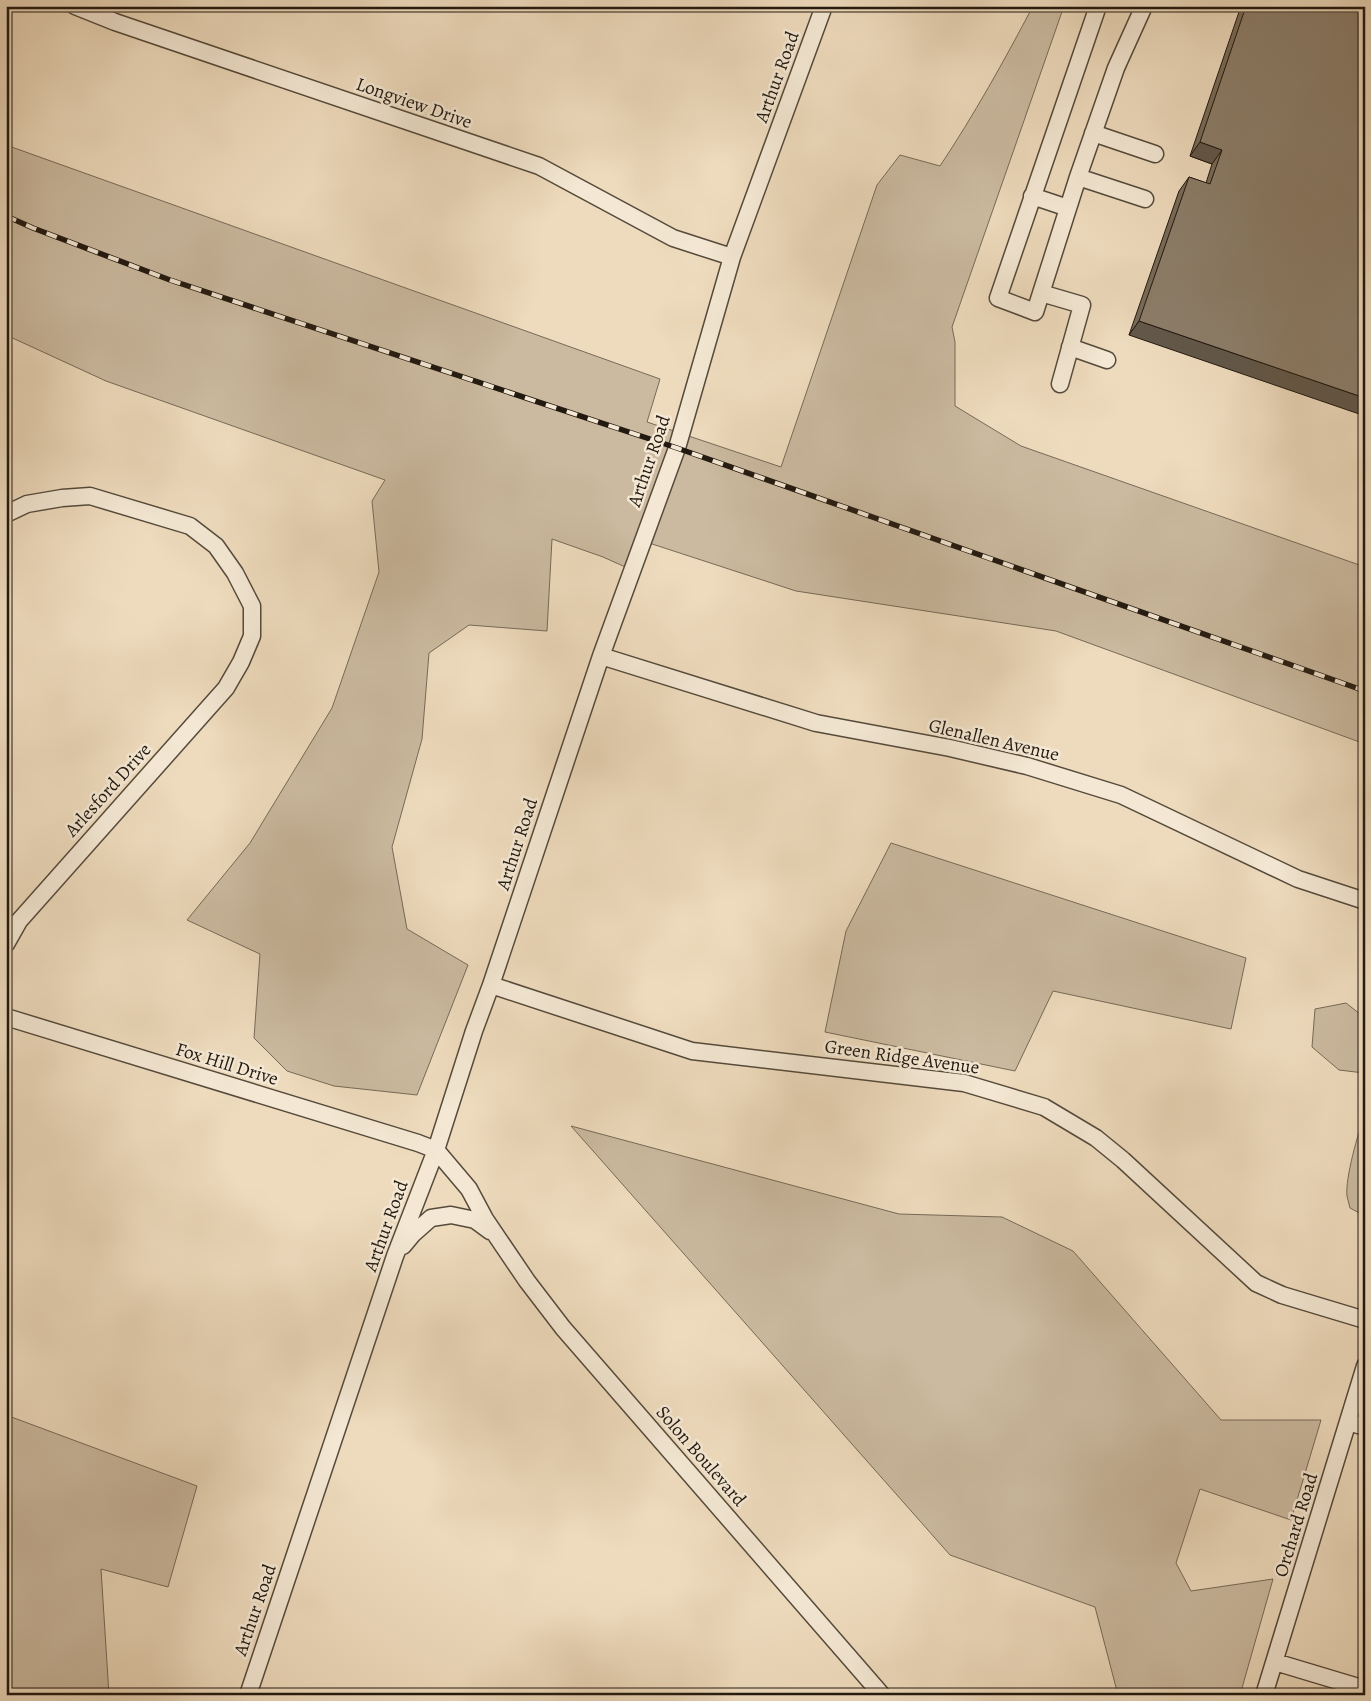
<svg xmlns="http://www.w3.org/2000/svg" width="1371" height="1701" viewBox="0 0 1371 1701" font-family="Alegreya,serif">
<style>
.green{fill:#cbbaa0;stroke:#766a58}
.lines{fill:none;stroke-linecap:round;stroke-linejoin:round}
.minor-casing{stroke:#554a3b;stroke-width:19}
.minor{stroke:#f4e8d4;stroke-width:16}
.rail-casing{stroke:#221910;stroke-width:5.5}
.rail{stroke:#f4e8d4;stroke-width:4;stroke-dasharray:11;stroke-linecap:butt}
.wall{fill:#786c5b;stroke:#221910}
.shaded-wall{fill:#62584a;stroke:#221910}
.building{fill:#8c7e6a;stroke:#221910}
.labels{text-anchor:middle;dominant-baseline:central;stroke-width:5;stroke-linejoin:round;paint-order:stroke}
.street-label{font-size:19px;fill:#221910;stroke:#f4e8d4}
</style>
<rect width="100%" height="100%" fill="#eedbbd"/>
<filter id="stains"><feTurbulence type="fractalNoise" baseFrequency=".004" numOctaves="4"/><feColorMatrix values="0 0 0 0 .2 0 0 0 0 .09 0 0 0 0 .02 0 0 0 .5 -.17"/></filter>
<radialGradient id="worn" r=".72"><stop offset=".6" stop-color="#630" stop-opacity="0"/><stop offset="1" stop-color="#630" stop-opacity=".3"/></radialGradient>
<!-- green -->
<path class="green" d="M 1033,6 L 1064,6 L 952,327 L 955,342 L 955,406 L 1021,446 L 1365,567 L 1365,744 L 1056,631 L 796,591 L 643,541 L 632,570 L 603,557 L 552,539 L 547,631 L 469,625 L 429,653 L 422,739 L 392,847 L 407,929 L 468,965 L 417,1095 L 334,1086 L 287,1071 L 254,1038 L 260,954 L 187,920 L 250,843 L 332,708 L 379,572 L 372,501 L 385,480 L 106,381 L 6,335 L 6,145 L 660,379 L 647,422 L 781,467 L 877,185 L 900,155 L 940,166 C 974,115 1004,61 1033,6 Z
M 891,843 L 1246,958 L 1231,1029 L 1053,991 L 1015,1071 L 825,1032 L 846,931 Z
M 1346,1003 L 1365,1018 L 1365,1075 L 1364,1073 L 1339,1070 L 1312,1047 L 1315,1009 Z
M 1365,1115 L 1365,1216 L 1350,1208 C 1349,1204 1348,1200 1347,1196 C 1345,1179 1358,1132 1365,1115 Z
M 571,1126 L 899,1214 L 1002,1217 L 1073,1251 L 1221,1420 L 1321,1420 L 1291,1520 L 1200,1489 L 1176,1563 L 1191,1591 L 1273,1579 L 1240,1695 L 1118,1695 L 1095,1607 L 950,1555 Z
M 6,1415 L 197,1486 L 168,1587 L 101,1569 L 109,1695 L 6,1695 Z"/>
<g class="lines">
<defs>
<path id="minor" d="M 75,6 L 115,22 L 539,166 L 673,238 L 732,257
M 1098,6 L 998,298 L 1035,312 L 1078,177 L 1116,68 L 1144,6
M 1093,133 L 1155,154
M 1078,177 L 1145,199
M 1032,196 L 1068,208
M 1041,293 L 1082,305 L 1060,384
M 1070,347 L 1107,360
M 6,514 L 27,504 L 62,498 L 90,496 L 190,526 L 216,546 L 235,573 L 252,606 L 252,636 L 241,662 L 226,688 L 19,921 L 6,944
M 601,656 L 816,723 L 950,748 L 1027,766 L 1121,795 L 1298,879 L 1365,901
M 491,985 L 692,1051 L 964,1083 L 1044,1107 L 1096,1138 L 1123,1160 L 1256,1283 L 1282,1295 L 1365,1320
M 6,1017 L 418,1143 L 436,1150
M 436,1150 L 469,1189 L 485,1219 L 527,1281 L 563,1328 L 882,1695
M 403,1246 L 413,1234 L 431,1218 L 451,1215 L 475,1220 L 490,1231
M 1348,1422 L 1365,1427
M 1275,1662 L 1365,1689
M 248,1695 L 395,1256 L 436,1150 L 474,1031 L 491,985 L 601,656 L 677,448 L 732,257 L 824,6
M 1264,1695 L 1365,1366"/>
</defs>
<!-- minor casing -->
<use href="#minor" class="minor-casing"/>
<!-- minor -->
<use href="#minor" class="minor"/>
<defs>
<path id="rail" d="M 6,216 L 33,228 L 170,280 L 677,448 L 1365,691"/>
</defs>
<!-- rail casing -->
<use href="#rail" class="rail-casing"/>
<!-- rail -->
<use href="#rail" class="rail"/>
</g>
<!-- wall -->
<path class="wall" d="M 1241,6 L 1365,6 L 1129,335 L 1179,191 L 1189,177 L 1206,183 L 1212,164 L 1190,156 Z"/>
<!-- shaded-wall -->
<path class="shaded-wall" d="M 1200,142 L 1222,150 L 1212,164 L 1190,156 Z
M 1139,321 L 1365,398 L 1365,416 L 1129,335 Z"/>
<!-- building -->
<path class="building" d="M 1246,6 L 1365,6 L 1365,398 L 1139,321 L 1189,177 L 1210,184 L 1222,150 L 1200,142 Z"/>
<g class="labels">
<!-- street labels -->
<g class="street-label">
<text transform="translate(777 77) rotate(-70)">Arthur Road</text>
<text transform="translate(414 103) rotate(19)">Longview Drive</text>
<text transform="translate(649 461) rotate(-71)">Arthur Road</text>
<text transform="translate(994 740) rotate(13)">Glenallen Avenue</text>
<text transform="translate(108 790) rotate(-48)">Arlesford Drive</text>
<text transform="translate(517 844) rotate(-72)">Arthur Road</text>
<text transform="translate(902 1057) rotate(8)">Green Ridge Avenue</text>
<text transform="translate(227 1064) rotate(17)">Fox Hill Drive</text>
<text transform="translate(386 1226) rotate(-70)">Arthur Road</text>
<text transform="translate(701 1456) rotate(49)">Solon Boulevard</text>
<text transform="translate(1296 1525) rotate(-73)">Orchard Road</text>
<text transform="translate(255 1610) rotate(-71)">Arthur Road</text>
</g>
</g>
<!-- margin -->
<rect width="1371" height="1701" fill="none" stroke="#eedbbd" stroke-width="25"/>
<rect x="8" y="8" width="1356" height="1686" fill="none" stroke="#221910" stroke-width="2.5"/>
<rect x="12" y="12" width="1346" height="1676" fill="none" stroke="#221910"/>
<rect width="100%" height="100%" filter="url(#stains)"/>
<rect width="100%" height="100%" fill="url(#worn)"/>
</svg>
